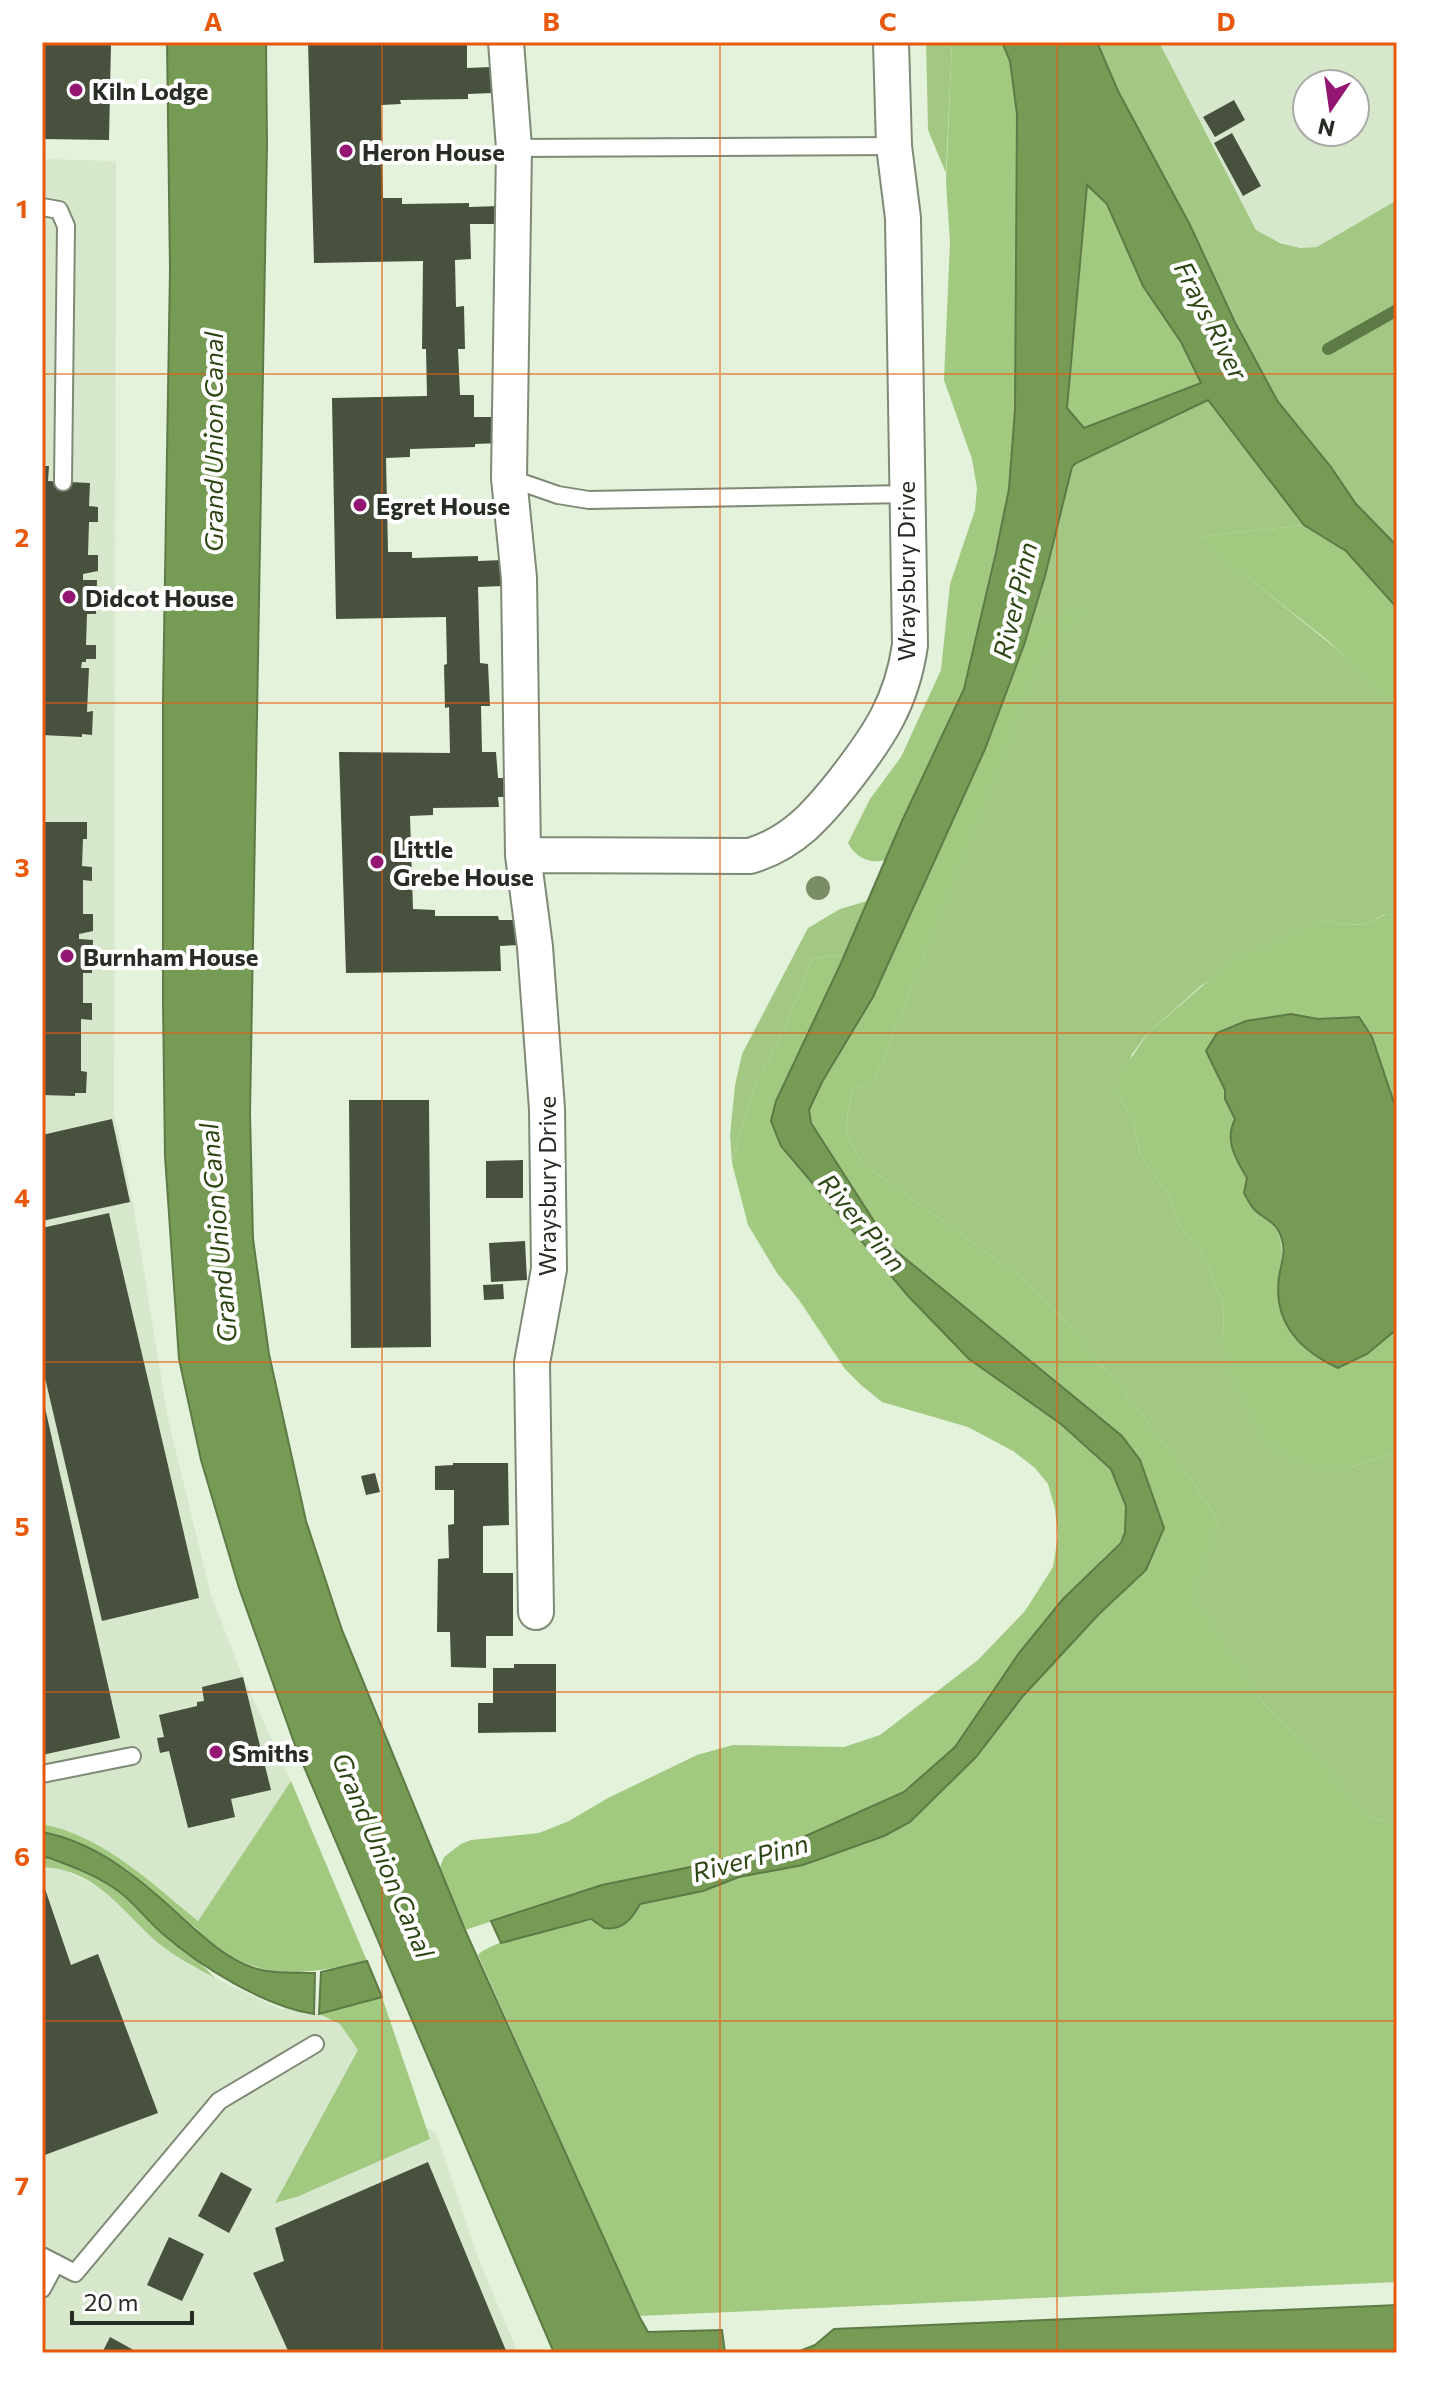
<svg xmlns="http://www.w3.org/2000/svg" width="1439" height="2395" viewBox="0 0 1439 2395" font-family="Commissioner,sans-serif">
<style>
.built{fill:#d6e7cb;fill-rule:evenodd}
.green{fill:#a3c884}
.forest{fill:#a1c980}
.water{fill:#769b55;stroke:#5e7a46;stroke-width:2;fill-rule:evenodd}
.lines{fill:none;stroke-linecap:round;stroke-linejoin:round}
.stream{stroke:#5e7a46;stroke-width:12}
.building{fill:#47513e}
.service-casing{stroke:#7e8a75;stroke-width:20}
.minor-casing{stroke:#7e8a75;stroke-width:38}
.service{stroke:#fff;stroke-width:16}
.minor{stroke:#fff;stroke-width:34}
.tree{fill:#7a8d66}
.grid{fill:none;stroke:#e8590c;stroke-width:2;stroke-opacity:0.55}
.poi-dot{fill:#931672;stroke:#fff;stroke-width:3}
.labels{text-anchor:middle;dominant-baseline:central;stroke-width:8;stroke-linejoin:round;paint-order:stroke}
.poi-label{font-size:24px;font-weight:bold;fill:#272c24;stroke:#fff;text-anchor:start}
.street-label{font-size:24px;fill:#272c24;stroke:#fff}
.water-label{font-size:26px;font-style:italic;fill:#2d4714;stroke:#fff}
.neatline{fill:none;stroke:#e8590c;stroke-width:3}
.grid-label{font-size:26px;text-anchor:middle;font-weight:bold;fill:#e8590c}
</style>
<rect width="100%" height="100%" fill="#e4f2db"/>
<!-- built -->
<path class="built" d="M 1159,42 L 1397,42 L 1397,200 L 1317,247 L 1300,248 L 1263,236 L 1256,230 ZM 1307,84 L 1355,84 L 1355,132 L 1307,132 Z
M 42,159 L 116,161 L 114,1112 L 133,1204 L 168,1419 L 211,1595 L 243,1677 L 291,1781 L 198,1921 L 122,1860 L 42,1824 Z
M 42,1867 L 63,1870 L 99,1887 L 116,1900 L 165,1949 L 215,1978 L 282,2010 L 285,2008 L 319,2014 L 340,2024 L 358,2049 L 382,1997 L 406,2069 L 417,2125 L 436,2132 L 477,2255 L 518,2353 L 42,2353 Z"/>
<!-- green -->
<path class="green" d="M 926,42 L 952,42 L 946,173 L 928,130 Z
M 1097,42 L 1159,42 L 1256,230 L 1280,243 L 1300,248 L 1317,247 L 1397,200 L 1397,546 L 1356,504 L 1331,467 L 1281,407 L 1260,371 L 1190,225 L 1118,91 Z
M 1208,399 L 1304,525 L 1198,537 L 1327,641 L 1386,693 L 1397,706 L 1397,917 L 1385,914 L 1367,924 L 1347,925 L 1326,920 L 1257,951 L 1202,985 L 1149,1032 L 1132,1054 L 1118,1096 L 1133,1119 L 1140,1155 L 1169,1195 L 1180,1227 L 1203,1254 L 1214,1284 L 1224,1302 L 1223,1337 L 1293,1461 L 1351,1467 L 1397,1453 L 1397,1828 L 1372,1817 L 1263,1703 L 1191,1597 L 1218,1520 L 1193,1482 L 1138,1409 L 1071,1328 L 1018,1275 L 866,1166 C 841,1134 846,1127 852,1090 L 874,1083 L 1045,647 L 1084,609 L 1034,629 L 1030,624 L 1072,467 L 1080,460 Z
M 867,901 L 845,954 L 812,959 L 784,1030 L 754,1087 L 732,1163 L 730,1135 L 735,1085 L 742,1054 L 808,928 L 840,909 Z
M 47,1857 L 82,1870 L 117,1889 L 163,1934 L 193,1956 L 215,1978 C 199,1969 181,1960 166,1949 C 125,1918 102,1870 42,1867 L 42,1859 Z"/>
<!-- forest -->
<path class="forest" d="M 952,42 L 1002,42 L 1010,61 L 1017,114 L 1015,409 L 1009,489 L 964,689 L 885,860 C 869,864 856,858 848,843 L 870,799 L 901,757 L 941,670 L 950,584 L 975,510 L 977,488 L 972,459 L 944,380 L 950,242 L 946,183 Z
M 1087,184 L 1107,203 L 1143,286 L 1181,342 L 1201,383 L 1084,428 L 1067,408 Z
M 1304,525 L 1346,551 L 1397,608 L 1397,706 L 1327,640 L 1197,537 Z
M 1086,607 L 1045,648 L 874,1083 L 852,1090 C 846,1127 841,1134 866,1166 L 1018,1275 L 1071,1328 L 1138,1409 L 1193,1482 L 1218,1520 L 1192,1597 L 1263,1703 L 1372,1817 L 1397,1828 L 1397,2282 L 639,2316 L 478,1955 C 494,1936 606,1917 635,1914 L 640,1904 L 703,1891 L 739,1877 L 803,1865 L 910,1822 L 976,1757 L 1023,1696 L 1099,1614 L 1146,1570 L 1164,1528 L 1140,1460 L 1122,1436 L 890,1246 L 811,1123 L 809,1110 L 822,1082 L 873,997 L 985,749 L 1030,624 L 1034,628 Z
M 1386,914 L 1397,917 L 1397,1112 L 1372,1037 L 1338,1019 L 1318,1019 L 1291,1014 L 1206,1051 L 1225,1090 L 1225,1099 L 1235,1119 C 1224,1142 1239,1159 1247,1179 C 1251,1189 1252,1200 1255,1211 C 1284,1224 1285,1249 1279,1277 L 1367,1354 L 1397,1329 L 1397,1453 L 1351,1467 L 1321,1466 L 1293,1461 L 1263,1436 L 1227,1363 L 1223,1337 L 1224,1302 L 1214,1284 L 1203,1254 L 1180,1227 L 1169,1195 L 1140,1155 L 1133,1119 L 1118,1096 L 1122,1071 L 1149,1032 L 1229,963 L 1326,920 L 1347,925 L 1367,924 Z
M 845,954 L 776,1101 L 781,1146 L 909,1297 L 969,1359 L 1061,1424 L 1111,1469 L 1126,1506 L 1125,1532 L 1121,1543 L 1103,1559 L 1019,1653 L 955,1747 L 904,1792 L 799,1839 L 710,1863 L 602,1885 L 465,1930 L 439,1870 L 444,1857 L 461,1844 L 471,1840 L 539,1833 L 569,1821 L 608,1798 L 697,1755 L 733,1745 L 844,1747 L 880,1735 L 978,1660 L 1025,1611 L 1053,1567 L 1058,1536 L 1055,1509 L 1048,1484 L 1035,1468 L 1013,1451 L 968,1427 L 882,1402 L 861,1385 L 845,1369 L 799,1300 L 777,1273 L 748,1225 L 732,1163 L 754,1087 L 784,1030 L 812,959 Z
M 291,1781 L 367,1961 C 317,1972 272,1982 226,1953 C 215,1945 205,1940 197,1929 L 126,1869 L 56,1835 L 42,1832 L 42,1824 C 104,1836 151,1883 198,1921 Z
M 382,1997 L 430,2139 L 299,2196 L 275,2203 L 358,2050 L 340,2024 L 319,2014 Z"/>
<!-- water -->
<path class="water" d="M 167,42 L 266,42 L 267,144 L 250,1113 L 253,1239 L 269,1354 L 306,1521 L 342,1630 L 465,1930 L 639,2316 L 648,2332 L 722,2330 L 725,2353 L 554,2353 L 296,1748 L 239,1588 L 201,1460 L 179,1359 L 165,1156 L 163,1000 L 163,699 L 170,270 Z
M 1002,42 L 1097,42 L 1118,91 L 1190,225 L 1235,322 L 1278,402 L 1331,467 L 1356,504 L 1397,546 L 1397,608 L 1346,551 L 1304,525 L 1208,400 L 1076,463 L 1072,467 L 1045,576 L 1024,645 L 985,749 L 873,997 L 822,1082 L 809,1110 L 811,1123 L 890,1246 L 1122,1436 L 1140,1460 L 1164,1528 L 1146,1570 L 1099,1614 L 1023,1696 L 976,1757 L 910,1822 L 884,1836 L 803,1865 L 739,1877 L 703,1891 L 640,1904 C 632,1919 622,1931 604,1928 L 591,1919 L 501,1943 L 491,1921 L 602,1885 L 710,1863 L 799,1839 L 904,1792 L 955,1747 L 1019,1653 L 1063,1599 L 1121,1543 L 1125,1532 L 1126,1506 L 1111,1469 L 1061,1424 L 969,1359 L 909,1297 L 781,1146 L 771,1121 L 776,1101 L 841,963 L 902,821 L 964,689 L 996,552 L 1009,489 L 1015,409 L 1017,114 L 1010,61 ZM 1087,185 L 1107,204 L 1143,286 L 1181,342 L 1201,383 L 1084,428 L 1067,408 Z
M 1291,1014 L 1318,1019 L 1359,1017 L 1372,1037 L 1397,1112 L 1397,1329 L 1367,1354 L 1338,1368 C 1299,1350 1273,1322 1279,1277 C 1281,1264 1286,1253 1282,1240 C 1277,1220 1264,1220 1254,1209 C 1250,1205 1247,1198 1244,1193 L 1247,1178 C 1236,1159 1224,1141 1235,1119 L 1225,1099 L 1225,1090 L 1206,1051 L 1217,1033 L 1246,1021 Z
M 42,1832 C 96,1842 139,1878 178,1914 C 200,1934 224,1958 254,1968 C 273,1974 295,1972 315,1973 L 314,2014 C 264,2006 201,1967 163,1934 C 146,1920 133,1900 114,1888 C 93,1874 71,1866 47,1857 L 42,1859 Z
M 367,1961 L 382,1997 L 319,2014 L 321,1972 Z
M 1397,2305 L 1397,2353 L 795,2353 L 815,2345 L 834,2329 Z"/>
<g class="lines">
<!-- stream -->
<path class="stream" d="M 1328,349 L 1397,310"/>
</g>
<!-- building -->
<path class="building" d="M 42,42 L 111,42 L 109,140 L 42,139 Z
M 308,42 L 467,42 L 467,68 L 491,67 L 492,93 L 468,94 L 468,99 L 400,100 L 401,104 L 381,105 L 383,198 L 402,198 L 402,204 L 469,203 L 469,207 L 499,206 L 499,224 L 470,224 L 471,259 L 455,260 L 456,307 L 464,306 L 465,349 L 458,349 L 460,395 L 474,395 L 474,417 L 500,417 L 500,443 L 475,444 L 475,447 L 410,449 L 410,457 L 386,458 L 388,552 L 412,552 L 412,558 L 478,556 L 478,561 L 503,560 L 504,586 L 478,587 L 480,663 L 488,664 L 490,706 L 481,706 L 482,752 L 496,752 L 498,778 L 510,778 L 510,797 L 498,797 L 499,807 L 433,808 L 433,815 L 410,816 L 413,909 L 435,910 L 435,916 L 498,916 L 499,920 L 519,920 L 520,945 L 500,946 L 501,971 L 346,973 L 339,752 L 450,753 L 449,707 L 445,708 L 444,665 L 447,664 L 446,617 L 336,619 L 332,398 L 427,396 L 426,349 L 422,349 L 423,261 L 314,263 Z
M 1234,100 L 1245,120 L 1215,137 L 1203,117 Z
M 1232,133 L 1261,186 L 1243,196 L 1214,143 Z
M 42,466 L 49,466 L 48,481 L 90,483 L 89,506 L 98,507 L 98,522 L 89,522 L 88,555 L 98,555 L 98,571 L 83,574 L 83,580 L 97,580 L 96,614 L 87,614 L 86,645 L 96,645 L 96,659 L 86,659 L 86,662 L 82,662 L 81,668 L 89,668 L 87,712 L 93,711 L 92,735 L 82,734 L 82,737 L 42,735 Z
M 42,822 L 87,822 L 87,839 L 83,839 L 82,866 L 92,867 L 92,881 L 83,880 L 83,914 L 93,914 L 93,931 L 79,934 L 79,939 L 93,940 L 92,973 L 83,973 L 83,1003 L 92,1003 L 92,1020 L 81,1019 L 81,1071 L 87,1072 L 86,1093 L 75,1093 L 75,1096 L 42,1095 Z
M 349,1100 L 429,1100 L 431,1347 L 351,1348 Z
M 112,1119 L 130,1202 L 42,1221 L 42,1135 Z
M 523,1160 L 523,1198 L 486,1198 L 486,1161 Z
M 109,1213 L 199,1598 L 102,1621 L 42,1365 L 42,1228 Z
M 525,1241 L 527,1280 L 491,1282 L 489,1243 Z
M 503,1284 L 504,1299 L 484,1300 L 483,1285 Z
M 43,1399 L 120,1738 L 42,1755 L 42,1400 Z
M 453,1463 L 508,1463 L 509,1525 L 483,1526 L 483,1573 L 513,1573 L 513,1636 L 486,1636 L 486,1668 L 451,1667 L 450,1632 L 437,1632 L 438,1559 L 449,1558 L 448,1525 L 454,1524 L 454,1490 L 435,1490 L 435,1466 L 453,1465 Z
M 375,1473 L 380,1492 L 366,1495 L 361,1476 Z
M 514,1664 L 556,1664 L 556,1732 L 478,1733 L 478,1703 L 493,1703 L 493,1668 L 514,1668 Z
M 243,1677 L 271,1790 L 231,1799 L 235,1817 L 188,1828 L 169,1751 L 160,1753 L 157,1738 L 164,1737 L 159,1715 L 197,1706 L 197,1702 L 204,1701 L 202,1687 Z
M 42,1880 L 71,1965 L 98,1954 L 158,2113 L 42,2156 Z
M 428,2162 L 507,2353 L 289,2353 L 253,2273 L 284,2261 L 275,2228 Z
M 221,2172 L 252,2189 L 229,2233 L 198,2216 Z
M 169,2237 L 204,2254 L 182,2301 L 147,2285 Z
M 110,2337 L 139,2353 L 102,2353 Z"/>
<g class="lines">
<defs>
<path id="service" d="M 514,148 L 894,146
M 42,207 L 59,210 L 66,226 L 63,482
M 509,478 L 558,495 L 589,500 L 906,494
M 42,1774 L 132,1756
M 42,2256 L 75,2273 L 219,2101 L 315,2044
M 42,2289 L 56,2263"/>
<path id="minor" d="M 506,42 L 514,148 L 509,478 L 519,578 L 523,855 L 535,947 L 547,1109 L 549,1269 L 532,1363 L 536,1612
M 523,855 L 750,856 C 793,843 817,815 844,781 C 879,736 902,702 910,645 L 903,218 L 894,146 L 891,42"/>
</defs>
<!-- service casing -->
<use href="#service" class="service-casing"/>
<!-- minor casing -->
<use href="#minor" class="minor-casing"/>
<!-- service -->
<use href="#service" class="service"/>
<!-- minor -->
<use href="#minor" class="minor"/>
</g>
<!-- trees -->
<circle class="tree" cx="818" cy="888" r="12"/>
<!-- grid -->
<path class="grid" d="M 382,42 L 382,2353M 720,42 L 720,2353M 1057,42 L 1057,2353M 42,374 L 1397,374M 42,703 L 1397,703M 42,1033 L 1397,1033M 42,1362 L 1397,1362M 42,1692 L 1397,1692M 42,2021 L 1397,2021"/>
<!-- markers -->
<g class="poi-dot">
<circle cx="76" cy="90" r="8"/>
<circle cx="346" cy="151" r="8"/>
<circle cx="360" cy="505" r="8"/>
<circle cx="69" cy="597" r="8"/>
<circle cx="377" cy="862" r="8"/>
<circle cx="67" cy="956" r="8"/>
<circle cx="216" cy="1752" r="8"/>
</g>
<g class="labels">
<!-- poi labels -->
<g class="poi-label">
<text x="92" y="90">Kiln Lodge</text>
<text x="362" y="151">Heron House</text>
<text x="376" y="505">Egret House</text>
<text x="85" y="597">Didcot House</text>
<text x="393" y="848">Little<tspan x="393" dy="28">Grebe House</tspan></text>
<text x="83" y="956">Burnham House</text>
<text x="232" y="1752">Smiths</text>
</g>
<!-- street labels -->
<g class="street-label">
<text transform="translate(905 571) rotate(-90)">Wraysbury Drive</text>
<text transform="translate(546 1186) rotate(-90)">Wraysbury Drive</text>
</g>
<!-- water labels -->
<g class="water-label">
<text transform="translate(1212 320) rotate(63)">Frays River</text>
<text transform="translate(212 442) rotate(-90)">Grand Union Canal</text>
<text transform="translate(1014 600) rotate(-77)">River Pinn</text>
<text transform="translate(863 1222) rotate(50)">River Pinn</text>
<text transform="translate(217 1233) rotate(-95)">Grand Union Canal</text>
<text transform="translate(384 1855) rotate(67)">Grand Union Canal</text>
<text transform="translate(750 1857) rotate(-15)">River Pinn</text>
</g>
</g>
<!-- border -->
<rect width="1439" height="2395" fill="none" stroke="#ffffff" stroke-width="88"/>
<!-- north arrow -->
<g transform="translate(1331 108) rotate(193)"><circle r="38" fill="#ffffff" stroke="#a9aba7" stroke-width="2"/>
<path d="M0-6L14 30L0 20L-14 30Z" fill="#931672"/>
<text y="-12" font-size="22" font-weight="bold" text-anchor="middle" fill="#272c24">N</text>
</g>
<!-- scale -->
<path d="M72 2311v12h120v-12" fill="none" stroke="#272c24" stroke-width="4"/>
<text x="84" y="2311" font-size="24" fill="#272c24" stroke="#ffffff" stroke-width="6" paint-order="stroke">20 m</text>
<rect x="44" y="44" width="1351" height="2307" class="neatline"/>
<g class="grid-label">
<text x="213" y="31">A</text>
<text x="551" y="31">B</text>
<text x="888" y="31">C</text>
<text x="1226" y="31">D</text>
<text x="22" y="218">1</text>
<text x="22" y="547">2</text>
<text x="22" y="877">3</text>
<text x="22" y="1207">4</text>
<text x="22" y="1536">5</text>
<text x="22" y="1866">6</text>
<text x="22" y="2195">7</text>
</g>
</svg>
